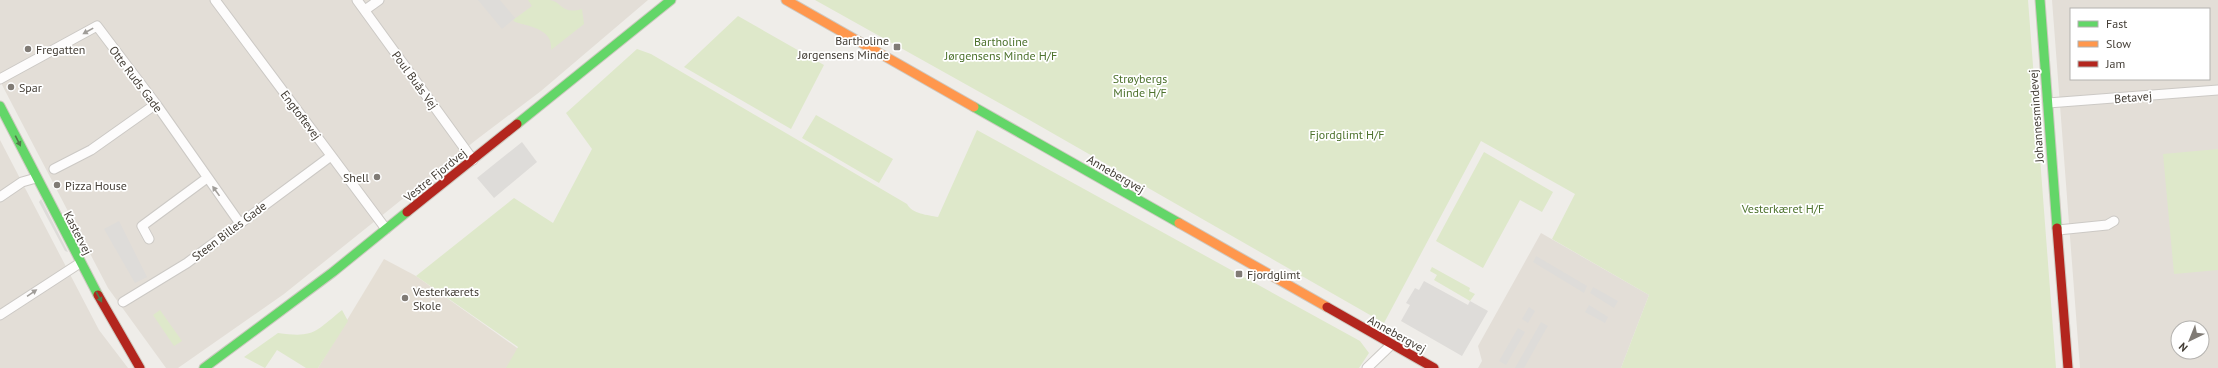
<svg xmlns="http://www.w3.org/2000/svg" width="2218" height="368" viewBox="0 0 2218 368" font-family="'PT Sans',sans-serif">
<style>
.residential{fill:#e3ded7;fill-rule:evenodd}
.education{fill:#e5dfd5}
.green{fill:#dee8ca}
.parking{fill:#dedcd9}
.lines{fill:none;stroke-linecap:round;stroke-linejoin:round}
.street-casing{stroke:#ccc9c5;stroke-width:11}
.fast-casing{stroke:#cec9c0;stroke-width:11}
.slow-casing{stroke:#cec9c0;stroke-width:11}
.jam-casing{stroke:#cec9c0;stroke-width:11}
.street{stroke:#fdfcfc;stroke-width:9}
.fast{stroke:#63d668;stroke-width:9}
.slow{stroke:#ff974d;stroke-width:9}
.jam{stroke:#b3261e;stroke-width:9}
.oneway{fill:#a09d99}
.oneway2{fill:#507b4a}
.poi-dot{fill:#807b75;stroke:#fff;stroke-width:1.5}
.labels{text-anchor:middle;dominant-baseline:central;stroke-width:3.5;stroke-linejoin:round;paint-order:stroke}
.poi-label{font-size:12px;fill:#443e36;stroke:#fff;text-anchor:start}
.park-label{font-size:12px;fill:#4d722d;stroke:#fff}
.street-label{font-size:12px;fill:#443e36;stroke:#fff}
</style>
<rect width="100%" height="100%" fill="#efede9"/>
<!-- residential -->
<path class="residential" d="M 0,0 L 648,0 L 541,91 L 476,140 L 284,294 L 178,368 L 166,368 L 108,288 L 0,81 Z
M 2052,0 L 2218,0 L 2218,368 L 2080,368 ZM 2071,9 L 2209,9 L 2209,79 L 2071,79 ZM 2178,328 L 2202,328 L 2202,352 L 2178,352 Z
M 0,140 L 99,330 L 128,368 L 0,368 Z
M 1541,233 L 1649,295 L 1621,368 L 1478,368 L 1482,361 L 1478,346 Z"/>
<!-- education -->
<path class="education" d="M 384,259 L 416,276 L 545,368 L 318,368 Z"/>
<!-- green -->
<path class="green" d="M 528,0 C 535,0 543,0 550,0 C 562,2 562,15 582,9 L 584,24 L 551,50 C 553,29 531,27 515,22 L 513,20 L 532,6 Z
M 815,0 L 2028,0 L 2056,368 L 1621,368 L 1649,295 L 1552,239 L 1575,194 L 1481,141 L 1384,323 L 1026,118 Z
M 738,16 L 824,65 L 791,129 L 684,67 Z
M 637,49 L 651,54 L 907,204 C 912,214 928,215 938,217 L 977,130 L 1360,341 L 1369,353 L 1359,368 L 506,368 L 518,347 L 416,276 L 514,198 L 553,223 L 592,149 L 566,113 Z
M 816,115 L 893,159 L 879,183 L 802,138 Z
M 2218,149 L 2218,270 L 2174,274 L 2163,154 Z
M 1484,152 L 1553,192 L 1542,212 L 1520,200 L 1483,268 L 1436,241 Z
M 1432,267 L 1470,288 L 1469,291 L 1475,294 L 1470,301 L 1434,280 L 1437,275 L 1430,271 Z
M 160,310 L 182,341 L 174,346 L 153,315 Z
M 342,310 L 348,321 L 318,368 L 306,368 L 277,350 L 265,368 L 244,357 L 278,333 C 314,338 315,332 342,310 Z"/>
<!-- parking -->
<path class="parking" d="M 478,0 L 500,0 L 515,18 L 502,29 Z
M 522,142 L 537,162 L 494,198 L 477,178 Z
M 41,199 L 68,252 L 65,251 L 39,202 Z
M 119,221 L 147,277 L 135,283 L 104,229 Z
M 1536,256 L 1587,286 L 1584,293 L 1533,262 Z
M 1424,281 L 1468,305 L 1470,301 L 1488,311 L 1462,356 L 1401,321 L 1410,305 L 1406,303 L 1415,288 L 1419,290 Z
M 1593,287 L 1618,301 L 1614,308 L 1590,293 Z
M 1589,305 L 1608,317 L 1605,323 L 1585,312 Z
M 1529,307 L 1535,311 L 1528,323 L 1522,319 Z
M 1541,322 L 1548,326 L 1546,329 L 1524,368 L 1515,368 Z
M 1518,328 L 1525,332 L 1506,365 L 1499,361 Z"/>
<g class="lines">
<defs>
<path id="street" d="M 215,0 L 386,229
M 357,0 L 473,160
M 365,10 L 379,0
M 0,79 L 97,26 L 156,104 L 239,222
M 2048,103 L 2218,90
M 54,169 L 91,150 L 156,104
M 0,197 L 22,182 L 36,178
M 2058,230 L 2107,225 L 2114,221
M 149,239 L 142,226 L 207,178
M 123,302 L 187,263 L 331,156
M 0,315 L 80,263
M 1367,368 L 1392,344"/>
<path id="fast" d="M 2040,0 L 2057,228
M 0,106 L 98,295
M 974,107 L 1179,223
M 517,124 L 671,0
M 204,368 L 333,272 L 407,212"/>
<path id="slow" d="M 786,0 L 974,107
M 1179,223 L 1327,307"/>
<path id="jam" d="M 407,212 L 517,124
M 2057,228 L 2068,368
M 98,295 L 140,368
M 1327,307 L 1434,368"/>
</defs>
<!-- street casing -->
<use href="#street" class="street-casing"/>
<!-- fast casing -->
<use href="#fast" class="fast-casing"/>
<!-- slow casing -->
<use href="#slow" class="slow-casing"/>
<!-- jam casing -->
<use href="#jam" class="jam-casing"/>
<!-- street -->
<use href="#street" class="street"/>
<!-- fast -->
<use href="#fast" class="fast"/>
<!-- slow -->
<use href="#slow" class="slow"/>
<!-- jam -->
<use href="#jam" class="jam"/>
</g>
<!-- one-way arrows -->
<defs><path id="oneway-solid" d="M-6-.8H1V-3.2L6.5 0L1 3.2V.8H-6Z"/></defs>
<g class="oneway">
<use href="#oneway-solid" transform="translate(88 31) rotate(151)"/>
<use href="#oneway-solid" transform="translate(216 191) rotate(-126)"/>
<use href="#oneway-solid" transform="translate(32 293) rotate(-34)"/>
</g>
<g class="oneway2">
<use href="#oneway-solid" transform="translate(18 141) rotate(63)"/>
<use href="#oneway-solid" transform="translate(99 297) rotate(61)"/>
</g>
<!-- markers -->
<g class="poi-dot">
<rect x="893" y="43" width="8" height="8" rx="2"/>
<circle cx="28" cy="49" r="4"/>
<circle cx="11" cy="87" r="4"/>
<circle cx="377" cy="177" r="4"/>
<circle cx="57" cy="185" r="4"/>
<rect x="1235" y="270" width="8" height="8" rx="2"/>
<circle cx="405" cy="298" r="4"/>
</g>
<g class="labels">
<!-- poi labels -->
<g class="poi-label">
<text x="889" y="40" text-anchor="end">Bartholine<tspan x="889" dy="14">Jørgensens Minde</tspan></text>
<text x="36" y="49">Fregatten</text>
<text x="19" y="87">Spar</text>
<text x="369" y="177" text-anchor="end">Shell</text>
<text x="65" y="185">Pizza House</text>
<text x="1247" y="274">Fjordglimt</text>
<text x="413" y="291">Vesterkærets<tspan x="413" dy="14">Skole</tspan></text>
</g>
<!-- park labels -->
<g class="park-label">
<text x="1001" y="41">Bartholine<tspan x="1001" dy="14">Jørgensens Minde H/F</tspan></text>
<text x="1140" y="78">Strøybergs<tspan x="1140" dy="14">Minde H/F</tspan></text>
<text x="1347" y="134">Fjordglimt H/F</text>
<text x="1783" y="208">Vesterkæret H/F</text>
</g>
<!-- street labels -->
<g class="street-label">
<text transform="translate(136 79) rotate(53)">Otte Ruds Gade</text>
<text transform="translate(415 80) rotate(54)">Poul Buås Vej</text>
<text transform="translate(2133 97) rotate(-5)">Betavej</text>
<text transform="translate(301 115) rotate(53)">Engtoftevej</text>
<text transform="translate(2036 116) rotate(-94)">Johannesmindevej</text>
<text transform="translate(1116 174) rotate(30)">Annebergvej</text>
<text transform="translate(435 175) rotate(-39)">Vestre Fjordvej</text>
<text transform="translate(229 231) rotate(-37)">Steen Billes Gade</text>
<text transform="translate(78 233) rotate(63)">Kastetvej</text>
<text transform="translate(1397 334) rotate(29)">Annebergvej</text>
</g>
</g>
<!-- legend -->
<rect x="2070" y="8" width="140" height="72" fill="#ffffff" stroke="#b4b2af"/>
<rect x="2078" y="21" width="20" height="6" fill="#63d668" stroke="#b4b2af"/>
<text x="2106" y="28" font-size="12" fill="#443e36">Fast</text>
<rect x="2078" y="41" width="20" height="6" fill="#ff974d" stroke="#b4b2af"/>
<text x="2106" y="48" font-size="12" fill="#443e36">Slow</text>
<rect x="2078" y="61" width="20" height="6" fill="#b3261e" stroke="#b4b2af"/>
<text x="2106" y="68" font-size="12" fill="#443e36">Jam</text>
<!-- north arrow -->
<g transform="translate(2190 340) rotate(223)"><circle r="19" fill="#ffffff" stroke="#b4b2af"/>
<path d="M0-3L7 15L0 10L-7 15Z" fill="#807b75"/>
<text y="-6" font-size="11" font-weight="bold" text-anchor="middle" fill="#443e36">N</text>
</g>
</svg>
